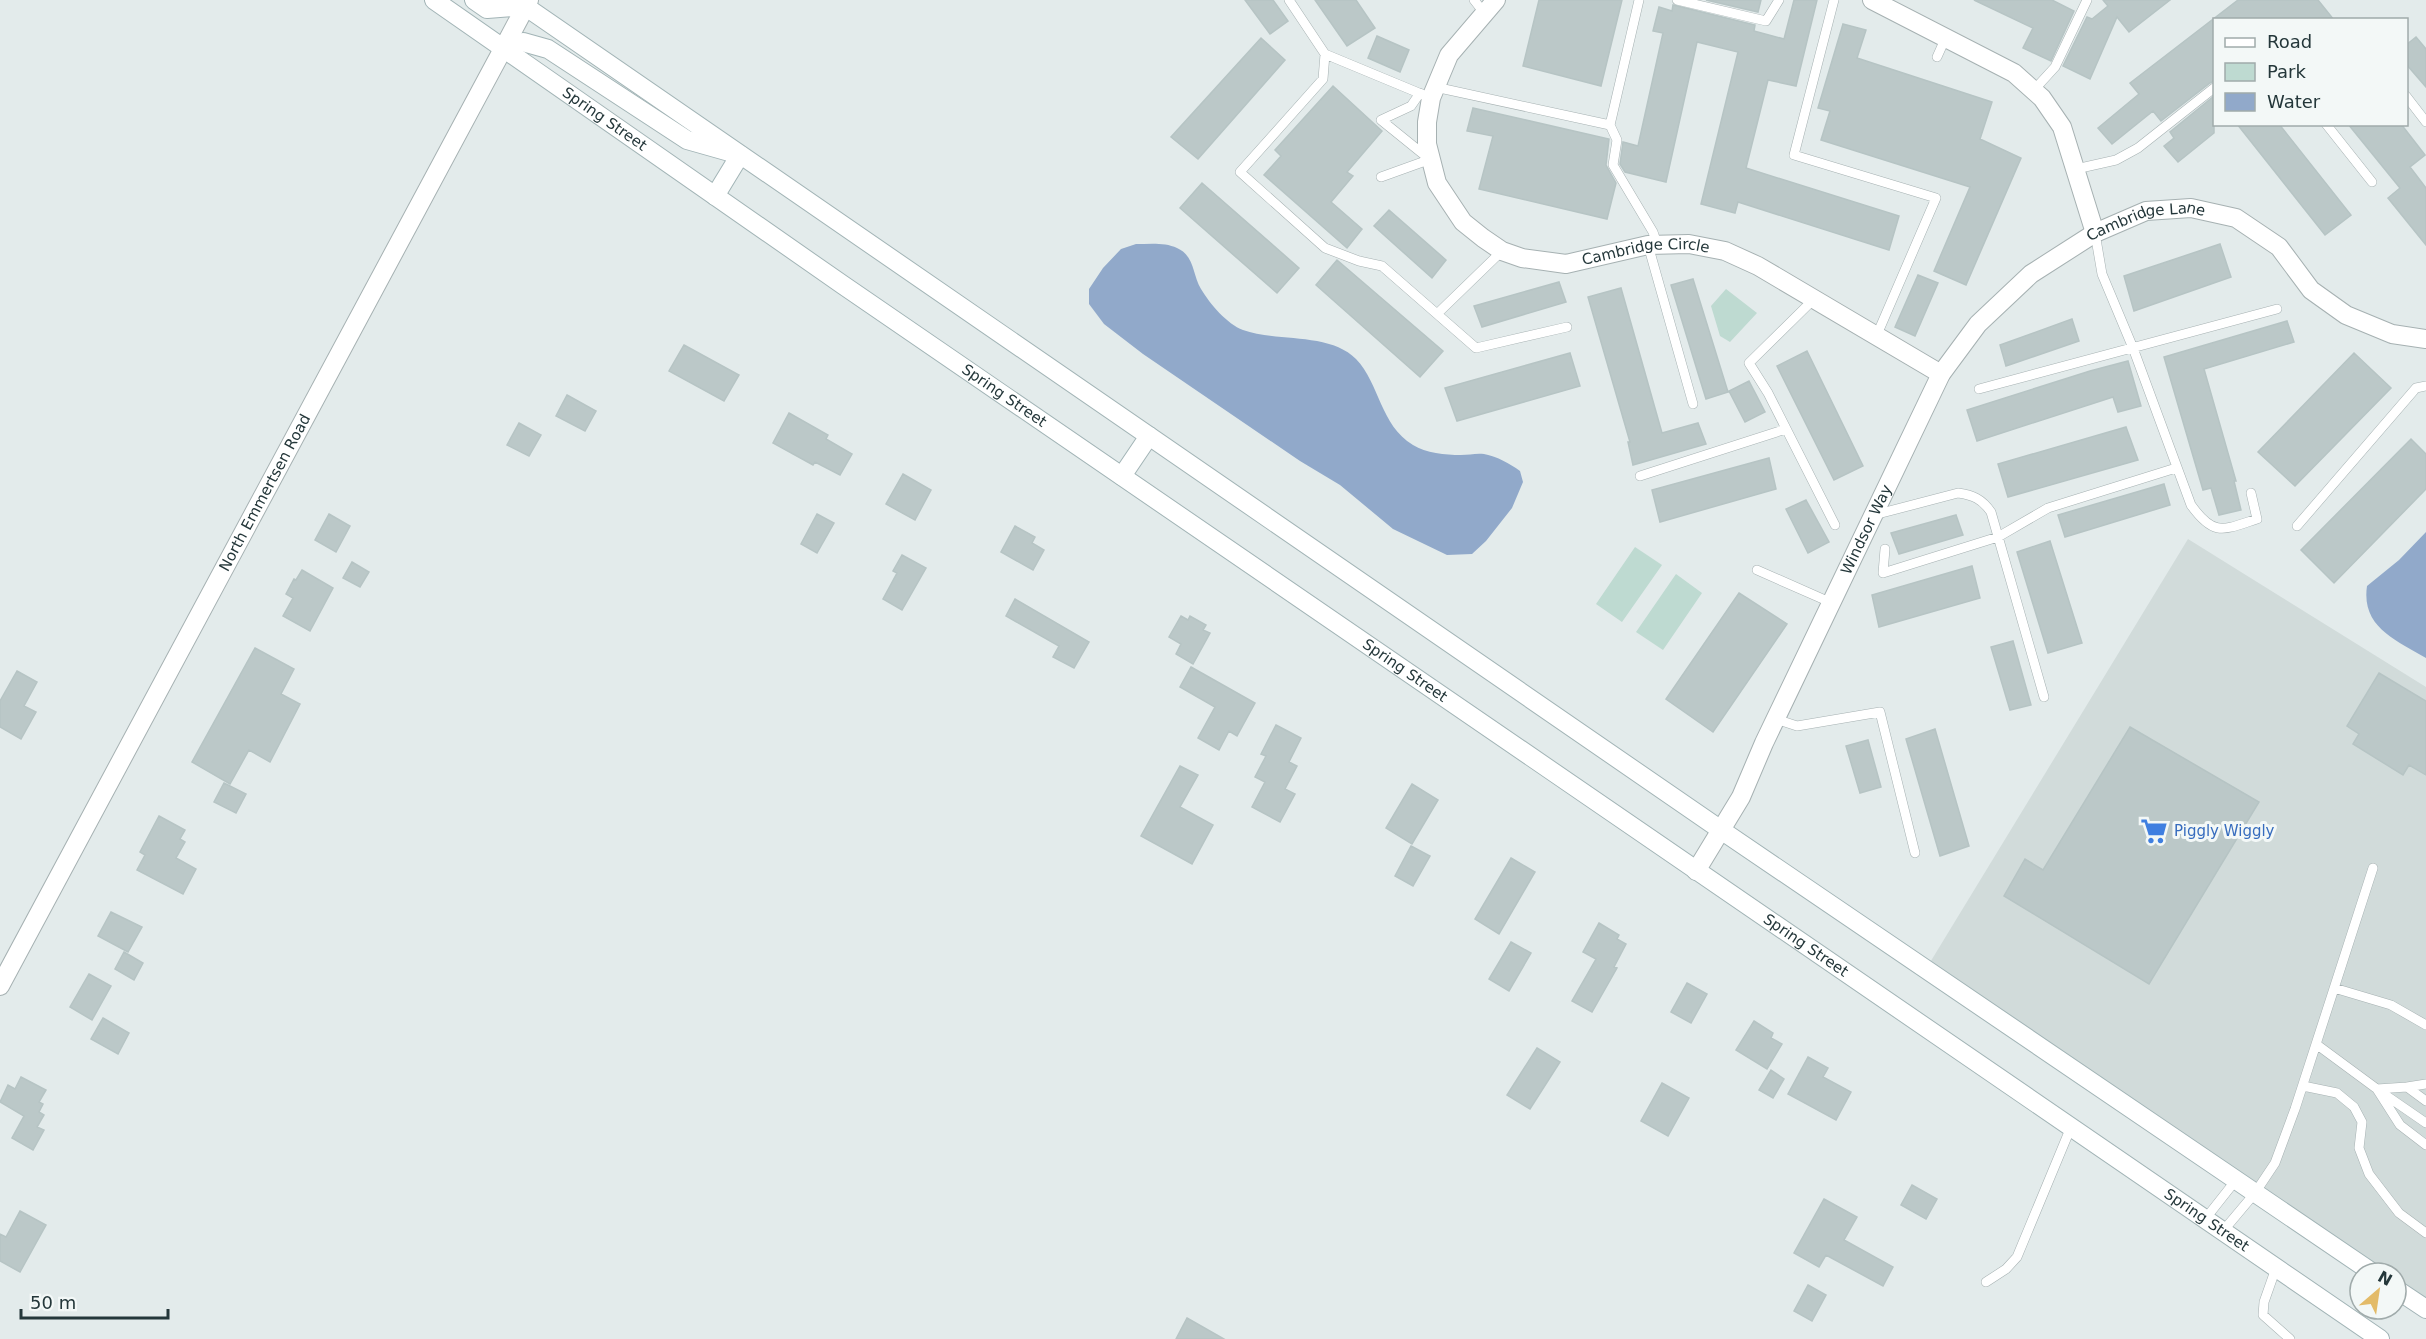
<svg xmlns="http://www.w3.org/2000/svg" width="2426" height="1339" viewBox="0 0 2426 1339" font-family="'DejaVu Sans',sans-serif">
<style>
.built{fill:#d1dbda}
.green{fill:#bedad1}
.water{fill:#91a9ca}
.building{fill:#bbc8c8;stroke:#b6c4c4;stroke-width:1.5}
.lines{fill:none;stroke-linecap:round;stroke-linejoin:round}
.service-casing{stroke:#a6b1b2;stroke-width:10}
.minor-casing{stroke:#a6b1b2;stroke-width:20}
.tertiary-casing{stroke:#a6b1b2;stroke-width:20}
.secondary-casing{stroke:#a2b4b6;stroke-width:20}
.service{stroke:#fff;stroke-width:9}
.minor{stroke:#fff;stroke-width:18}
.tertiary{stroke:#fff;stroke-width:18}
.secondary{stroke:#fff;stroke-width:18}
.labels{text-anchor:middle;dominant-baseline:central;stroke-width:6;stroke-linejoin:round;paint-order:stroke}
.street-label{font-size:15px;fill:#24373a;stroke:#f3f8f7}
.shop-label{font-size:15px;fill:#366cbe;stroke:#f3f8f7;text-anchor:start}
</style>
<rect width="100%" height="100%" fill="#e3ebeb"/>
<!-- built -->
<path class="built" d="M 2188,539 L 2426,687 L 2426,1309 L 2396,1289 L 2396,1273 L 2373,1273 L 1926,969 Z"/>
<!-- green -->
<path class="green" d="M 1726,289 L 1757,313 L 1730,342 L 1720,336 L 1711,306 Z
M 1635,547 L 1662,565 L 1622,622 L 1596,604 Z
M 1676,574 L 1702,593 L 1663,650 L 1636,632 Z"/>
<!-- water -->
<path class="water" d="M 1136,244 C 1149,244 1165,242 1177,248 C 1195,256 1192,274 1201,289 C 1210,304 1227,324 1243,330 C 1276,342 1330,332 1356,359 C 1380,384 1380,425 1413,445 C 1426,453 1445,455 1461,455 C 1469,455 1476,453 1484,454 C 1498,457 1509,463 1520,471 L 1523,482 L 1512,508 L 1486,541 L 1472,554 L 1447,555 L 1393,529 L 1340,485 L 1300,461 L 1143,354 L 1104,324 L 1089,304 L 1089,289 L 1103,268 L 1121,249 Z
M 2426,532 L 2426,658 C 2396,640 2361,627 2367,586 L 2399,560 Z"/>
<!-- building -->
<path class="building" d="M 1245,0 L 1273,0 L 1288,21 L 1270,34 Z
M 1315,0 L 1356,0 L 1375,28 L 1347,46 Z
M 1539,0 L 1622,0 L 1601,86 L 1523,66 Z
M 1706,0 L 1761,0 L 1758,12 Z
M 1794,0 L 1817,0 L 1796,86 L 1768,80 L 1746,168 L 1899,216 L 1889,250 L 1738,202 L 1735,213 L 1701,204 L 1738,52 L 1697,42 L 1666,182 L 1625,172 L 1620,164 L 1623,142 L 1638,146 L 1663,33 L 1653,31 L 1659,7 L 1672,11 L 1673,5 L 1755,25 L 1754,31 L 1784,39 Z
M 1974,0 L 2052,0 L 2074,11 L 2051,61 L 2023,48 L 2033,28 Z
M 2103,0 L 2170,0 L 2129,32 L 2117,17 L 2090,79 L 2063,66 L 2087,17 L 2092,19 L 2108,6 Z
M 2238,0 L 2318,0 L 2334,20 L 2214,20 L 2214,81 L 2210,83 L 2161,121 L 2153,111 L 2112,144 L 2098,128 L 2139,94 L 2130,83 Z
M 1843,24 L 1866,30 L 1857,58 L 1992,102 L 1980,139 L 2021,158 L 1966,285 L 1934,271 L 1970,187 L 1821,140 L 1830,111 L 1818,108 Z
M 1377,36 L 1409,50 L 1400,72 L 1368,58 Z
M 2416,37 L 2426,49 L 2426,87 L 2406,64 L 2406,45 Z
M 1261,38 L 1285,60 L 1198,159 L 1171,137 Z
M 1333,86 L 1382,131 L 1347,172 L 1353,176 L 1331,202 L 1362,229 L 1347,248 L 1264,175 L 1281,156 L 1275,150 Z
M 2214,96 L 2214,133 L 2178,162 L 2164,146 L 2174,138 L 2170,132 Z
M 1473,108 L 1609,139 L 1606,165 L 1616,183 L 1607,219 L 1479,189 L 1493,136 L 1467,131 Z
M 2237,124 L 2279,124 L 2351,215 L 2325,235 Z
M 2348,124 L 2401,124 L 2425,155 L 2410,167 L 2426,188 L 2426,245 L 2388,198 L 2400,188 Z
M 1202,183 L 1299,268 L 1277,293 L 1180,208 Z
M 1389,210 L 1446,260 L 1432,278 L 1374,226 Z
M 2220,244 L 2231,277 L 2134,311 L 2124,276 Z
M 1337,260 L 1443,351 L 1420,377 L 1316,285 Z
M 1918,275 L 1938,283 L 1915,336 L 1895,327 Z
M 1693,279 L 1728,392 L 1706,399 L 1671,285 Z
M 1559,282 L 1566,302 L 1482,327 L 1474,306 Z
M 1621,288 L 1662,433 L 1698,423 L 1706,444 L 1633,465 L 1628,442 L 1630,442 L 1588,297 Z
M 2072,319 L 2079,341 L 2006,366 L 2000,345 Z
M 2287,321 L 2294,342 L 2204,369 L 2236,481 L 2234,481 L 2241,510 L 2219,515 L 2211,488 L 2203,490 L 2164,357 Z
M 684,345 L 739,375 L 724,401 L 669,371 Z
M 1807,351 L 1863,466 L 1834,480 L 1777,366 Z
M 1570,353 L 1580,386 L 1457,421 L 1445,388 Z
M 2354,353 L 2391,388 L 2295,486 L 2258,452 Z
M 2128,361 L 2141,406 L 2118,412 L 2113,397 L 1977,441 L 1967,410 L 2090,371 Z
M 1749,381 L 1765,412 L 1745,422 L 1729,391 Z
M 567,395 L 596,411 L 585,431 L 556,416 Z
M 789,413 L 828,435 L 826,439 L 852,454 L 840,475 L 815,462 L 813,465 L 773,443 Z
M 519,423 L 541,435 L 529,456 L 507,445 Z
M 2126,427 L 2138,460 L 2008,497 L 1998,464 Z
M 2411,439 L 2426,454 L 2426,489 L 2334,583 L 2301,550 Z
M 1769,458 L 1776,489 L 1660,522 L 1652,490 Z
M 903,474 L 931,490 L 915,520 L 886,504 Z
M 2164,484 L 2170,505 L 2065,537 L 2058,515 Z
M 1806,500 L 1829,542 L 1808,553 L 1786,509 Z
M 329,514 L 350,526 L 336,552 L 315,540 Z
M 817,514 L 834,523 L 817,553 L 801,544 Z
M 1956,515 L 1963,535 L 1899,554 L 1891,533 Z
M 1015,526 L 1035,537 L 1032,543 L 1044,550 L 1033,570 L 1001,552 Z
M 2050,541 L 2082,643 L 2048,653 L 2017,552 Z
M 902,555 L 926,568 L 902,610 L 883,599 L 897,573 L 893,571 Z
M 352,562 L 369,572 L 360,587 L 343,578 Z
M 1972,566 L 1980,598 L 1879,627 L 1872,595 Z
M 302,570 L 333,588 L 310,631 L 283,616 L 293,598 L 286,594 L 294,579 L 296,580 Z
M 1739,593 L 1787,624 L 1713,732 L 1666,699 Z
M 1015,599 L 1089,642 L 1074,668 L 1053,657 L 1059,646 L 1006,616 Z
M 1181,616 L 1188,620 L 1190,616 L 1206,625 L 1203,630 L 1210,633 L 1193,664 L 1176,654 L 1181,644 L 1169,637 Z
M 2013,641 L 2031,705 L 2010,710 L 1991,647 Z
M 255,648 L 294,669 L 281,694 L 300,704 L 270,762 L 249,750 L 230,784 L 192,762 Z
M 1191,667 L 1255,703 L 1237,736 L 1229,731 L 1219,750 L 1198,738 L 1215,707 L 1180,687 Z
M 17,671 L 37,682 L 24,706 L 36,712 L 21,739 L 0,727 L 0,701 Z
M 2379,673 L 2426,701 L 2426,775 L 2409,765 L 2403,775 L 2353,744 L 2359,734 L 2347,726 Z
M 1276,725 L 1301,738 L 1289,762 L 1297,766 L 1285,789 L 1295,794 L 1280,822 L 1252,807 L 1265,782 L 1255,777 L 1266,756 L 1261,754 Z
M 2130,727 L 2259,802 L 2149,984 L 2004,896 L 2025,859 L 2043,870 Z
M 1935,729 L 1969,846 L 1940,856 L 1906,739 Z
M 1868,740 L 1881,787 L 1860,793 L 1846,746 Z
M 1180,766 L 1198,775 L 1180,807 L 1213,825 L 1192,864 L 1141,836 Z
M 224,783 L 246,794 L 236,813 L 214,802 Z
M 1412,784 L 1438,800 L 1412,844 L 1386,828 Z
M 159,816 L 185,830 L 180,839 L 185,842 L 176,858 L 196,869 L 183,894 L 137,870 L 145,855 L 140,852 Z
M 1411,846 L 1430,856 L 1413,886 L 1395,876 Z
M 1511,858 L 1535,872 L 1499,934 L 1475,919 Z
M 111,912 L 142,927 L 128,952 L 98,936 Z
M 1599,923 L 1619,935 L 1617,939 L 1626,944 L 1614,967 L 1617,968 L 1592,1012 L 1572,1001 L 1596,959 L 1583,952 Z
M 1511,942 L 1531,953 L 1509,991 L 1489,979 Z
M 124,952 L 143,963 L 134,980 L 115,969 Z
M 89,974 L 111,986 L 92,1020 L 70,1007 Z
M 1687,983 L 1707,994 L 1691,1023 L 1671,1012 Z
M 103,1018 L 129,1033 L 118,1054 L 91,1039 Z
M 1754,1021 L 1773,1033 L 1771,1038 L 1782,1044 L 1767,1069 L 1736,1050 Z
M 1537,1048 L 1560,1062 L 1530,1109 L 1507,1095 Z
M 1808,1057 L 1828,1068 L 1823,1077 L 1851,1092 L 1836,1120 L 1788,1094 Z
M 1771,1070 L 1784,1079 L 1773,1098 L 1759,1090 Z
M 21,1077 L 46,1090 L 39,1102 L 43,1104 L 39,1112 L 44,1115 L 37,1127 L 44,1130 L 33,1150 L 12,1138 L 24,1116 L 0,1102 L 8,1085 L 15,1089 Z
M 1662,1083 L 1689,1098 L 1668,1136 L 1641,1121 Z
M 1912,1185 L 1937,1199 L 1926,1219 L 1901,1205 Z
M 1824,1199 L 1857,1217 L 1844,1240 L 1893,1267 L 1883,1286 L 1826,1255 L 1819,1267 L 1794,1253 Z
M 20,1211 L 46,1225 L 20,1272 L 0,1261 L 0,1234 L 6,1237 Z
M 1808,1285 L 1826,1295 L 1812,1321 L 1794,1311 Z
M 1187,1318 L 1224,1339 L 1176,1339 Z"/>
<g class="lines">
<defs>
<path id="service" d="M 1289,0 L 1325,54 L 1431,98
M 1474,0 L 1485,14
M 1677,0 L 1766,21 L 1779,0
M 1834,0 L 1794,155 L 1936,198 L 1876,337
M 1325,54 L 1323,79 L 1240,172 L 1325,248 L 1359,261 L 1382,266 L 1476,348 L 1567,327
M 1937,57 L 1946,37
M 1435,87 L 1610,125 L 1639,0
M 2034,90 L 2055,67 L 2087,0
M 1420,93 L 1411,106 L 1381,120 L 1428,158
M 2406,96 L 2426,122
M 2326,124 L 2372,182
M 1610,125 L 1617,140 L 1613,165 L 1653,232 L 1657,244
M 2076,169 L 2116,160 L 2138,148 L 2214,88
M 1381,177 L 1431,159
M 2095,233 L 2102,274 L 2133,348 L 2191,505 C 2214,537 2223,530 2257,519 L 2251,493
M 1648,245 L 1693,404
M 1814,299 L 1749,363 L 1768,393 L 1835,525
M 1437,314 L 1502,251
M 1979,389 L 2277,309
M 1640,476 L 1786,429
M 1874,515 L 1958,493 C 1973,495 1982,499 1991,512 L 2044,697
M 2297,526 L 2416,388 L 2426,386
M 1885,549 L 1883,573 L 1998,537 L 2048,508 L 2176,468
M 1757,570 L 1832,603
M 1776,719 L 1797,726 L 1880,712 L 1915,853
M 2334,988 L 2391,1005 L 2426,1025
M 2316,1044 L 2377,1089 L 2400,1125 L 2426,1145
M 2303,1086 L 2337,1093 L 2354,1107 L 2362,1122 L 2359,1148 L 2369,1174 L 2399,1213 L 2426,1233
M 2407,1087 L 2426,1084
M 2377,1089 L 2407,1087 L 2426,1101
M 2381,1092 L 2426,1123
M 2206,1218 L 2236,1180
M 2223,1231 L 2255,1193 L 2275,1163 L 2295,1109 L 2373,868
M 2276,1268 L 2264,1302 L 2263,1315 L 2290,1339
M 1986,1282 L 2006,1269 L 2017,1257 L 2071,1127"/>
<g id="minor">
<path id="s1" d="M 1496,0 L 1449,55 L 1431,98 L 1427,122 L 1427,144 L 1437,183 L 1463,222 L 1483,238 L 1502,251 L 1522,258 L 1566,264 L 1648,245 L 1689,244 L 1725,251 L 1758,266 L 1941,374"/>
<path d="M 1872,0 L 2014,73 L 2042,98 L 2062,127 L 2095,233"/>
<path id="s2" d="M 1696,871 L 1741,797 L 1764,743 L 1941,374 L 1978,324 L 2031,274 L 2095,233 L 2146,211 L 2191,208 L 2236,218 L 2279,247 L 2311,290 L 2346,315 L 2392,334 L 2426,339"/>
<path id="s3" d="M 0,986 L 503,49"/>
</g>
<path id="tertiary" d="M 503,49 L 529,0"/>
<g id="secondary">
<path id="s4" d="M 434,0 L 843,285 L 2380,1339"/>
<path d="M 474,0 L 487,9 L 526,6"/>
<path d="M 516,0 L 1721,830 L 2373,1273"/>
<path d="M 503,49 L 523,42 L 548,49 L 687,140 L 740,155 L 715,196"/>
<path d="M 1122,476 L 1149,436"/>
<path d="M 2396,1289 L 2426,1309"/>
</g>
</defs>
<!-- service casing -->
<use href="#service" class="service-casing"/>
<!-- minor casing -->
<use href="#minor" class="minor-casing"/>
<!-- tertiary casing -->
<use href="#tertiary" class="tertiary-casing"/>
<!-- secondary casing -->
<use href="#secondary" class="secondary-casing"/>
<!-- service -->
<use href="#service" class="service"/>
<!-- minor -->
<use href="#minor" class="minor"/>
<!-- tertiary -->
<use href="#tertiary" class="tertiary"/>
<!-- secondary -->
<use href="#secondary" class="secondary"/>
</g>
<!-- icons -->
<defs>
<symbol id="supermarket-bare" viewBox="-9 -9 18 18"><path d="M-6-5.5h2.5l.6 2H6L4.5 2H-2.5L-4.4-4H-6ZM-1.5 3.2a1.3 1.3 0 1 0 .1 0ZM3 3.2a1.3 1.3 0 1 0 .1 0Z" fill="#3f7fe0" stroke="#f3f8f7" stroke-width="2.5" paint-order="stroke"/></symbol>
</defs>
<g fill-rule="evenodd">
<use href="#supermarket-bare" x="2135" y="812" width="38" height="38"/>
</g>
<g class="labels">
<!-- street labels -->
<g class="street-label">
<text stroke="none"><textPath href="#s4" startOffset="208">Spring Street</textPath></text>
<text stroke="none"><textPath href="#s2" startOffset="819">Cambridge Lane</textPath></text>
<text stroke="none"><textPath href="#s1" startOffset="448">Cambridge Circle</textPath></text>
<text stroke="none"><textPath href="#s4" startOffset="694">Spring Street</textPath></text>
<text stroke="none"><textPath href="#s3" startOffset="560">North Emmertsen Road</textPath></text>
<text stroke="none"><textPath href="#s2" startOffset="382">Windsor Way</textPath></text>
<text stroke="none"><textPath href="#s4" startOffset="1180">Spring Street</textPath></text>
<text stroke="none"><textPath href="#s4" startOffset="1666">Spring Street</textPath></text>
<text stroke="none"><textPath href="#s4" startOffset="2152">Spring Street</textPath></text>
</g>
<!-- shop labels -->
<g class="shop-label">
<text x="2174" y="831">Piggly Wiggly</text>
</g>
</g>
<!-- legend -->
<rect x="2213" y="18" width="195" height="108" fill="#f3f8f7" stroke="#a0abab" stroke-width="1.5"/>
<rect x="2225" y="38" width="30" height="9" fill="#ffffff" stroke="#a0abab" stroke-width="1.5"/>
<text x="2267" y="48" font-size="18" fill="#24373a">Road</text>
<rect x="2225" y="63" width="30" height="18" fill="#bedad1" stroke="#a0abab" stroke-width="1.5"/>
<text x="2267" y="78" font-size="18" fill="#24373a">Park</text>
<rect x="2225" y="93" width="30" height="18" fill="#91a9ca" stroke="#a0abab" stroke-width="1.5"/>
<text x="2267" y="108" font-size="18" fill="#24373a">Water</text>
<!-- north arrow -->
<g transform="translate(2378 1291) rotate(29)"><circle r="28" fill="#f3f8f7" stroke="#a0abab" stroke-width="1.5"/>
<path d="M0-4.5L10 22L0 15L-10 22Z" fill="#e3bb69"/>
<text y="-9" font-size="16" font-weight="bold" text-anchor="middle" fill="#24373a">N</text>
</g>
<!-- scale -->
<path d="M21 1309v9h147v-9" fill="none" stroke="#24373a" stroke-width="3"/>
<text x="30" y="1309" font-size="18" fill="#24373a" stroke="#f3f8f7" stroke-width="4.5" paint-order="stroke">50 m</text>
</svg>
